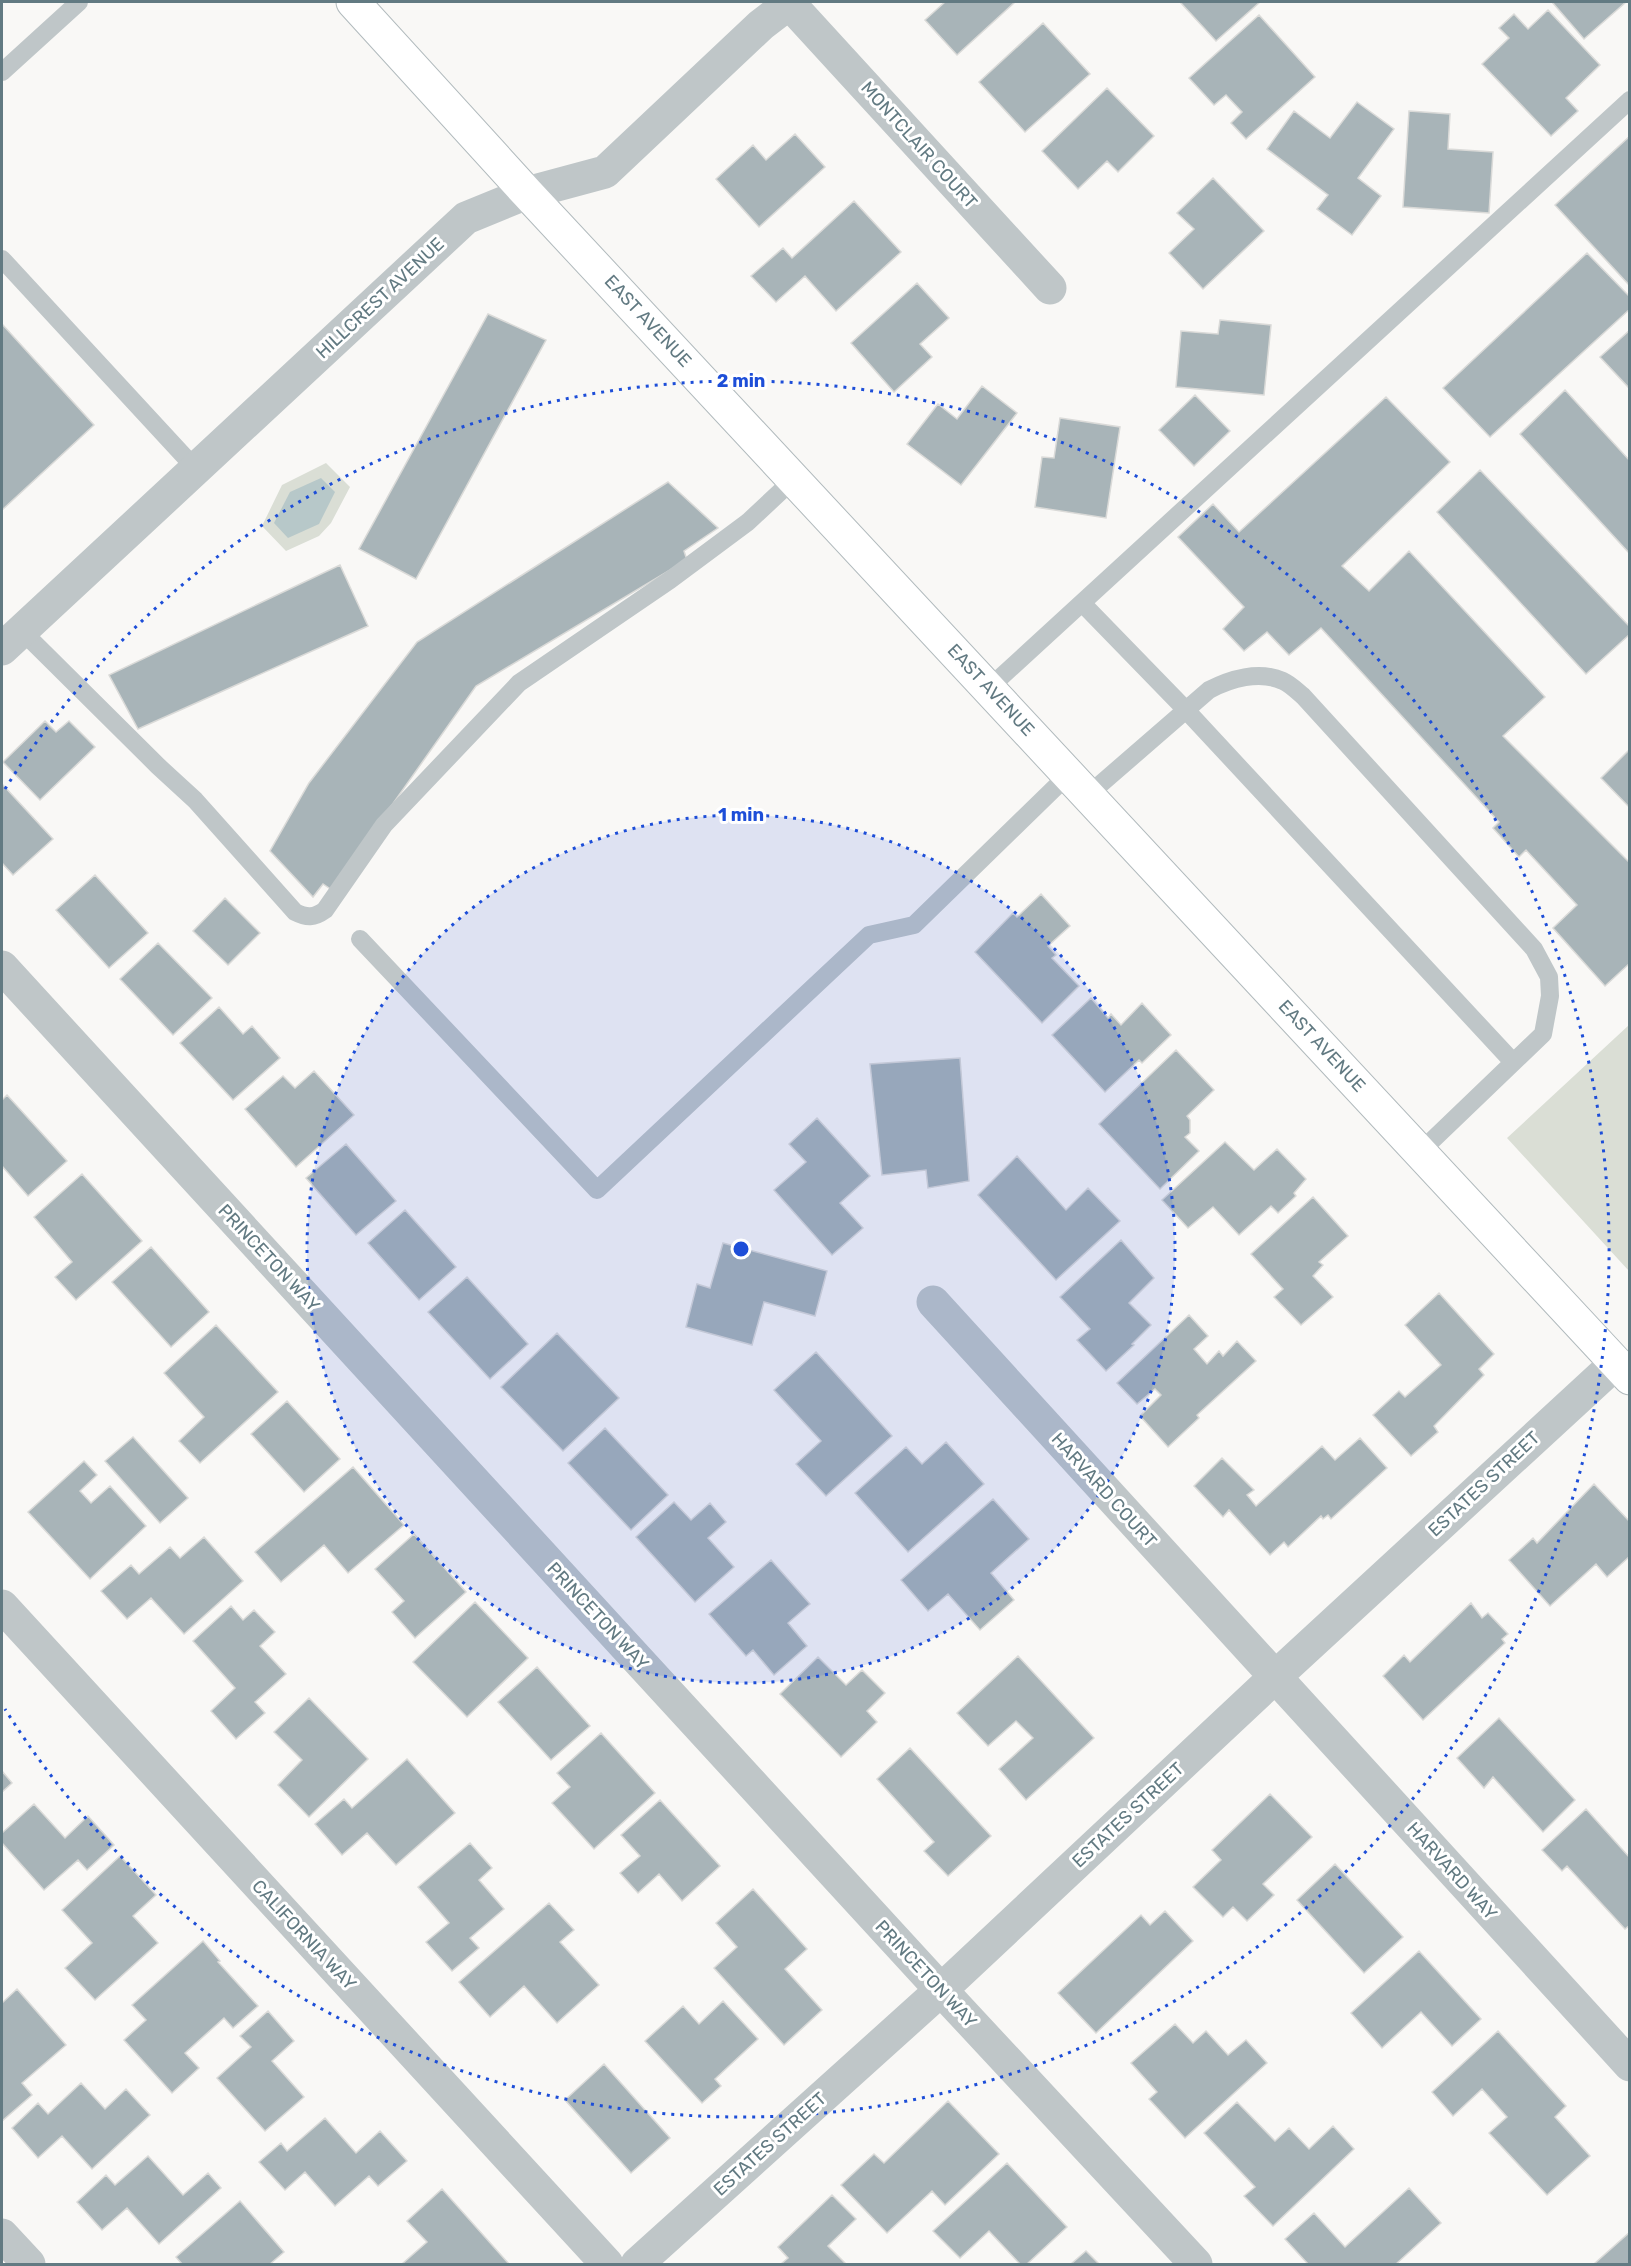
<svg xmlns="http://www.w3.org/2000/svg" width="1631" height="2266" viewBox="0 0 1631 2266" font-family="Rubik,sans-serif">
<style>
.green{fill:#daded5}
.water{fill:#b7c8c9}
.building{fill:#a8b4b8;stroke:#dadad8;stroke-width:1.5}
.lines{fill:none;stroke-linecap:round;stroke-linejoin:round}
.secondary-casing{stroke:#b1babd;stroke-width:35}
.service{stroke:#bfc6c8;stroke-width:18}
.minor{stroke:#bfc6c8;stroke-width:33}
.secondary{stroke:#fff;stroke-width:33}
.ring{fill:none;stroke:#1d4ed8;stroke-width:3;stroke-dasharray:3 6}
.labels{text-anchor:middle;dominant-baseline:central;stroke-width:6;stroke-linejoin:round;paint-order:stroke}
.street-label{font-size:18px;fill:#627a82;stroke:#fff}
.centre{fill:#1d4ed8;stroke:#fff;stroke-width:3}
.ring-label{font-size:18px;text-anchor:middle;font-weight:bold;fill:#1d4ed8;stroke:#fff;stroke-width:6;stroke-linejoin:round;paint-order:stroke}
</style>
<rect width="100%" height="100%" fill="#f9f8f6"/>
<!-- green -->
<path class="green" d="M 326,463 L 350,487 L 331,523 L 319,536 L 286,551 L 262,526 L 282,485 Z
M 1629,1025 L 1629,1271 L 1507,1138 Z"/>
<!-- water -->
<path class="water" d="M 321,478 L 335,492 L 319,524 L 288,538 L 274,523 L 290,492 Z"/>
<!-- building -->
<path class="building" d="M 945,2 L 1015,2 L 957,55 L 925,20 Z
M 1180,2 L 1260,2 L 1216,41 Z
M 1552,2 L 1626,2 L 1584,39 Z
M 1548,10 L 1600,65 L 1566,98 L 1578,111 L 1551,136 L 1482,64 L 1509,38 L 1499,28 L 1514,14 L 1528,29 Z
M 1259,15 L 1315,77 L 1246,139 L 1231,123 L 1242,112 L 1226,95 L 1214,105 L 1189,78 Z
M 1043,23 L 1090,74 L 1025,132 L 979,82 Z
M 1107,88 L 1154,136 L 1118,172 L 1107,161 L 1078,189 L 1042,151 Z
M 1357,102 L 1394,129 L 1358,178 L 1381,196 L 1352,235 L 1317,209 L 1328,195 L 1267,149 L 1294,111 L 1330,138 Z
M 1409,111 L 1450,114 L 1448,149 L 1493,152 L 1489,213 L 1403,207 Z
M 795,134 L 825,167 L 759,227 L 716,179 L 753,145 L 766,160 Z
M 1630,136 L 1630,286 L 1555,205 Z
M 1213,178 L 1264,231 L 1203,289 L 1169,253 L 1194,229 L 1177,213 Z
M 854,201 L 901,252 L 836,311 L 805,276 L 776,302 L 751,276 L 783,248 L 792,258 Z
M 1587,253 L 1630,297 L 1630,309 L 1490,437 L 1443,388 Z
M 917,283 L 949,318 L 920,344 L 932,357 L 894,392 L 851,343 Z
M 488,314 L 546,340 L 416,579 L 359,549 Z
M 1220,320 L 1271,325 L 1264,395 L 1176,387 L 1181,331 L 1218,334 Z
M 2,324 L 94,425 L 2,510 Z
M 1630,330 L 1630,389 L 1600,357 Z
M 982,386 L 1017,413 L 961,485 L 907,444 L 938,404 L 957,419 Z
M 1565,390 L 1630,461 L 1630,554 L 1520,434 Z
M 1195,395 L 1230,431 L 1194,466 L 1159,430 Z
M 1386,397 L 1450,462 L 1342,566 L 1369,591 L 1409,551 L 1545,697 L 1503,736 L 1630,863 L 1630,963 L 1605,986 L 1553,928 L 1577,905 L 1526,850 L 1519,857 L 1493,828 L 1499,822 L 1321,628 L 1289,655 L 1267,632 L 1244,651 L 1223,629 L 1244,607 L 1178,537 L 1213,504 L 1239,532 Z
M 1060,418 L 1120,427 L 1106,518 L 1035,507 L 1042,457 L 1054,458 Z
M 1480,470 L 1630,627 L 1630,634 L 1586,674 L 1437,512 Z
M 668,482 L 718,528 L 684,551 L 687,560 L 476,686 L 332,890 L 323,884 L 313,897 L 270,851 L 309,783 L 417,642 Z
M 340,565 L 368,626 L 138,729 L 109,675 Z
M 45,721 L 56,732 L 69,721 L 95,747 L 40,800 L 3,762 Z
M 1630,749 L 1630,808 L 1601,778 Z
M 2,784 L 53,839 L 13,875 L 2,863 Z
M 95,875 L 148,933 L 109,968 L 56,910 Z
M 1041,894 L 1070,926 L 1048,946 L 1056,955 L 1052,958 L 1079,986 L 1042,1023 L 975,952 L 1013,913 L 1017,917 Z
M 225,898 L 260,933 L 228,965 L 193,931 Z
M 158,943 L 212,998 L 173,1035 L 120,979 Z
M 1091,998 L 1108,1018 L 1111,1014 L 1121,1025 L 1142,1003 L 1171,1035 L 1142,1063 L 1139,1060 L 1105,1092 L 1052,1035 Z
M 219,1007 L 243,1034 L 252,1026 L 280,1058 L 233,1100 L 180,1043 Z
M 1176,1050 L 1214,1090 L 1187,1116 L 1190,1120 L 1190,1133 L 1185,1137 L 1199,1151 L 1160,1189 L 1099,1124 Z
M 960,1058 L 969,1181 L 928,1188 L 926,1170 L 882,1175 L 870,1064 Z
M 314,1071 L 354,1115 L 296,1167 L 245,1109 L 283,1076 L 295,1088 Z
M 7,1095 L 67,1161 L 28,1196 L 2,1166 L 2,1100 Z
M 817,1118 L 870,1176 L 840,1203 L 863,1228 L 832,1255 L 774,1190 L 806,1162 L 789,1144 Z
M 1225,1142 L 1254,1170 L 1277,1149 L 1306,1179 L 1294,1193 L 1296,1196 L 1278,1213 L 1271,1206 L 1239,1235 L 1213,1207 L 1188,1228 L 1162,1200 Z
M 346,1144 L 396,1201 L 356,1235 L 306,1178 Z
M 1017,1156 L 1066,1210 L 1088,1188 L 1120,1221 L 1056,1280 L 978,1195 Z
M 82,1174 L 142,1241 L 76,1300 L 55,1277 L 72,1262 L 34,1217 Z
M 1313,1197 L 1348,1236 L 1319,1262 L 1323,1265 L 1313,1276 L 1333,1297 L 1301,1325 L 1274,1297 L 1283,1289 L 1251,1254 Z
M 405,1210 L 456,1267 L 419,1300 L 368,1243 Z
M 1121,1240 L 1154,1278 L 1129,1303 L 1151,1325 L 1132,1344 L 1134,1345 L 1106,1371 L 1077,1340 L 1090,1329 L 1060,1297 Z
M 723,1243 L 827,1271 L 815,1316 L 764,1302 L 752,1345 L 686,1327 L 697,1284 L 710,1288 Z
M 151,1247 L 209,1312 L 171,1347 L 112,1282 Z
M 467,1277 L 528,1344 L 490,1379 L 428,1312 Z
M 1439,1293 L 1494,1354 L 1479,1369 L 1484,1375 L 1434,1426 L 1438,1432 L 1411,1456 L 1373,1415 L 1399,1391 L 1405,1397 L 1441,1365 L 1405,1325 Z
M 1189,1315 L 1208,1336 L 1194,1349 L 1207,1364 L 1219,1351 L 1223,1356 L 1237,1341 L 1256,1361 L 1197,1415 L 1199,1418 L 1168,1447 L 1140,1416 L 1161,1395 L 1155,1389 L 1137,1404 L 1117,1383 Z
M 216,1325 L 278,1392 L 200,1463 L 179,1441 L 204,1417 L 164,1373 Z
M 557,1333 L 619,1398 L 563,1451 L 501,1387 Z
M 816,1352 L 892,1436 L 826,1496 L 796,1464 L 821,1441 L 774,1390 Z
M 287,1401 L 340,1459 L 304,1492 L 251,1434 Z
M 605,1428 L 668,1495 L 631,1530 L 568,1463 Z
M 133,1437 L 188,1498 L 160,1523 L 105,1461 Z
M 1360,1438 L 1387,1468 L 1331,1519 L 1328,1515 L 1323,1519 L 1321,1516 L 1288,1547 L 1284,1542 L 1270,1555 L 1229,1510 L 1223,1517 L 1194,1486 L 1222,1458 L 1254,1490 L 1247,1495 L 1256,1506 L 1322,1446 L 1335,1460 Z
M 946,1442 L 984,1484 L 908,1552 L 855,1493 L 906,1447 L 922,1464 Z
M 84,1461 L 97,1475 L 80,1491 L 91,1503 L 110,1486 L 146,1526 L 90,1579 L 28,1512 Z
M 353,1467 L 404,1525 L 348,1573 L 324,1545 L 281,1582 L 255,1552 Z
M 1594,1484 L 1630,1522 L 1630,1556 L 1607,1577 L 1596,1564 L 1550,1606 L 1509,1560 L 1533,1538 L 1537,1543 Z
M 993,1499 L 1029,1539 L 991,1573 L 1014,1600 L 980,1630 L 948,1594 L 928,1611 L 901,1580 Z
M 674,1502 L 691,1520 L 710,1503 L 726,1522 L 708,1538 L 734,1567 L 695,1602 L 636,1537 Z
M 414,1534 L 466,1592 L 415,1638 L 392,1612 L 404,1601 L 375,1569 Z
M 204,1537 L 243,1581 L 184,1634 L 151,1598 L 127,1619 L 101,1591 L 131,1565 L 139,1574 L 170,1547 L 180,1558 Z
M 771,1560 L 810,1604 L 788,1623 L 807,1646 L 774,1675 L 753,1650 L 746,1656 L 709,1614 Z
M 475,1602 L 528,1658 L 467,1717 L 413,1662 Z
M 1471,1603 L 1482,1618 L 1488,1613 L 1508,1634 L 1502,1639 L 1505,1643 L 1423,1720 L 1383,1676 L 1404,1655 L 1410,1662 Z
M 231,1606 L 243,1620 L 254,1610 L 275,1632 L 260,1646 L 286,1674 L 255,1702 L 265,1713 L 236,1739 L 211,1711 L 235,1688 L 193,1641 Z
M 1018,1656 L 1094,1738 L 1026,1800 L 999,1769 L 1033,1738 L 1016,1721 L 988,1746 L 957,1713 Z
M 818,1657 L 846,1685 L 862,1670 L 885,1693 L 867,1711 L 877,1722 L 841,1757 L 780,1694 Z
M 537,1667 L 590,1726 L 551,1760 L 498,1702 Z
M 309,1698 L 368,1759 L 309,1817 L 278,1785 L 302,1760 L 274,1732 Z
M 1499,1718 L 1575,1800 L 1543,1832 L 1493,1777 L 1484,1788 L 1457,1758 Z
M 601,1733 L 655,1793 L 594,1849 L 552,1803 L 570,1787 L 557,1773 Z
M 910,1748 L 991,1836 L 948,1876 L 924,1851 L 934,1842 L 877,1779 Z
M 407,1759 L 455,1813 L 396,1865 L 367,1833 L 342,1855 L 315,1824 L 344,1799 L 352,1808 Z
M 2,1771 L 12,1783 L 2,1792 Z
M 1270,1794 L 1312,1837 L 1263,1884 L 1274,1895 L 1247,1921 L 1233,1907 L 1223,1917 L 1193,1887 L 1221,1860 L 1212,1850 Z
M 660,1800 L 720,1866 L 682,1901 L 659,1874 L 638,1893 L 620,1873 L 640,1856 L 621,1835 Z
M 34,1804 L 65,1838 L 88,1816 L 114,1845 L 87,1870 L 78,1860 L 44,1890 L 2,1843 L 2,1833 Z
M 1586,1809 L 1630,1858 L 1630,1925 L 1625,1929 L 1567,1866 L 1562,1871 L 1542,1850 Z
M 470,1843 L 492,1868 L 479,1880 L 504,1909 L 470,1938 L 479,1948 L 452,1971 L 426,1942 L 449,1923 L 418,1887 Z
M 120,1856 L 156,1895 L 133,1916 L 158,1943 L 95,2000 L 65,1968 L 92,1943 L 62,1910 Z
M 1335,1864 L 1403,1937 L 1364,1973 L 1297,1900 Z
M 753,1889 L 807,1949 L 785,1969 L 822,2010 L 784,2045 L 714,1968 L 737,1947 L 716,1923 Z
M 549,1903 L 574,1930 L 560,1942 L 599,1985 L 557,2023 L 524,1986 L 490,2017 L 459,1982 Z
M 1165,1911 L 1193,1941 L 1096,2033 L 1058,1993 L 1141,1915 L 1150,1925 Z
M 203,1941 L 220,1961 L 218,1962 L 258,2006 L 233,2028 L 224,2018 L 185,2053 L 199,2068 L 172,2093 L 124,2040 L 146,2020 L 132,2005 Z
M 1419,1951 L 1481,2019 L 1452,2046 L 1421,2012 L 1382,2048 L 1351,2013 Z
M 17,1989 L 66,2045 L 22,2083 L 32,2095 L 2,2121 L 2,2003 Z
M 723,2001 L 758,2039 L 715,2079 L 721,2086 L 702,2103 L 645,2041 L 683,2006 L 699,2024 Z
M 268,2011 L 294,2041 L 272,2061 L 304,2097 L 265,2131 L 217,2078 L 251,2047 L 240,2036 Z
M 1175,2024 L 1193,2043 L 1206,2031 L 1228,2055 L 1246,2040 L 1267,2063 L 1185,2138 L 1149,2099 L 1157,2092 L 1131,2063 Z
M 1498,2031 L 1566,2106 L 1555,2117 L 1590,2156 L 1547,2195 L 1489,2133 L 1507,2117 L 1482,2089 L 1453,2116 L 1432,2092 Z
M 604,2064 L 670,2138 L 631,2173 L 565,2100 Z
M 81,2083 L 105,2109 L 126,2089 L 150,2115 L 92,2169 L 62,2136 L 38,2158 L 12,2128 L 38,2103 L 48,2114 Z
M 948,2101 L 999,2154 L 945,2205 L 932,2191 L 887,2233 L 841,2185 L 874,2154 L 884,2163 Z
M 1237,2102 L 1275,2141 L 1289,2128 L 1309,2149 L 1333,2126 L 1354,2149 L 1273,2226 L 1244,2196 L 1255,2187 L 1204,2133 Z
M 325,2118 L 356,2153 L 380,2131 L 407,2161 L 378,2186 L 369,2176 L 335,2206 L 305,2172 L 285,2190 L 259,2162 L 281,2143 L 287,2151 Z
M 148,2156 L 183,2195 L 208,2173 L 221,2188 L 159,2244 L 127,2208 L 102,2230 L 77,2202 L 106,2175 L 115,2185 Z
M 1007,2163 L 1067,2227 L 1027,2264 L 1020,2264 L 989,2231 L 960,2258 L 933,2231 Z
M 1409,2188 L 1441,2223 L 1396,2264 L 1308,2264 L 1285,2239 L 1314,2213 L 1345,2247 Z
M 442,2189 L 509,2264 L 402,2264 L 427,2242 L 407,2221 Z
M 832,2195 L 856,2219 L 828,2246 L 846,2264 L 781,2264 L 788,2258 L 778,2247 Z
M 240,2201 L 284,2252 L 270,2264 L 182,2264 L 176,2257 Z
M 1630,2232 L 1630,2264 L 1594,2264 Z
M 1086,2251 L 1099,2264 L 1071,2264 Z"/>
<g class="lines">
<defs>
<path id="secondary" d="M 353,2 L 527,193 L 1630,1378"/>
</defs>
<!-- secondary casing -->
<use href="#secondary" class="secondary-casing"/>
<!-- service -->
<path class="service" d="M 2,72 L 79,2
M 2,259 L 196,469
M 1082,603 L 1186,710 L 1513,1062
M 22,631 L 158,766 L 195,800 L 295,912 C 307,918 314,918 325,910 L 384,825 L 519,683 L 670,580 L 748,522 L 794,479
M 989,688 L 1630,100
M 1088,795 L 1209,690 C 1230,679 1259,670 1283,681 C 1290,684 1297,691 1303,696 L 1534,949 L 1549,977 L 1550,996 L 1543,1034 L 1420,1152
M 360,939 L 597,1190 L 869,935 L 914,925 L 1069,774"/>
<!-- minor -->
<path class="minor" d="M 789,3 L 1050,288
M 2,649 L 466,218 L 527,193 L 605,172 L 761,25 L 791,2
M 2,967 L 941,1990 L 1196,2264
M 933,1302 L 1630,2065
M 2,1606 L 607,2264
M 2,2235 L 29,2264
M 637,2264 L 941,1990 L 1275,1677 L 1616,1363"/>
<!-- secondary -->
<use href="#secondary" class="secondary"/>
</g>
<!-- distance rings -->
<circle cx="741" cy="1249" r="434" fill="#1d4ed8" fill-opacity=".12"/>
<g class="ring">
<circle cx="741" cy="1249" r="434"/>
<path d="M5 789A868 868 0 1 1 5 1709"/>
</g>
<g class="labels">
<!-- street labels -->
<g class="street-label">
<text transform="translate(919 145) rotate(48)">MONTCLAIR COURT</text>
<text transform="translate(380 298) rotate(-43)">HILLCREST AVENUE</text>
<text transform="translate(648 321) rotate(47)">EAST AVENUE</text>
<text transform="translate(991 690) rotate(47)">EAST AVENUE</text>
<text transform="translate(1322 1046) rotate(47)">EAST AVENUE</text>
<text transform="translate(269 1258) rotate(47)">PRINCETON WAY</text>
<text transform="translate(1484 1484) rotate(-43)">ESTATES STREET</text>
<text transform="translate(1104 1490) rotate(48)">HARVARD COURT</text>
<text transform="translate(598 1616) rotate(47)">PRINCETON WAY</text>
<text transform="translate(1128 1815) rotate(-43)">ESTATES STREET</text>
<text transform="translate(1452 1871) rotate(48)">HARVARD WAY</text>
<text transform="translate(304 1935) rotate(47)">CALIFORNIA WAY</text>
<text transform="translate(926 1974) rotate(47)">PRINCETON WAY</text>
<text transform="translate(770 2144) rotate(-42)">ESTATES STREET</text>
</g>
</g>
<circle cx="741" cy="1249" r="9" class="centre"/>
<g class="ring-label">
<text x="741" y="387">2 min</text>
<text x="741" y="821">1 min</text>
</g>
<!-- border -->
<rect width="1631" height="2266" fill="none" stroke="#627a82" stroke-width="6"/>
</svg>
